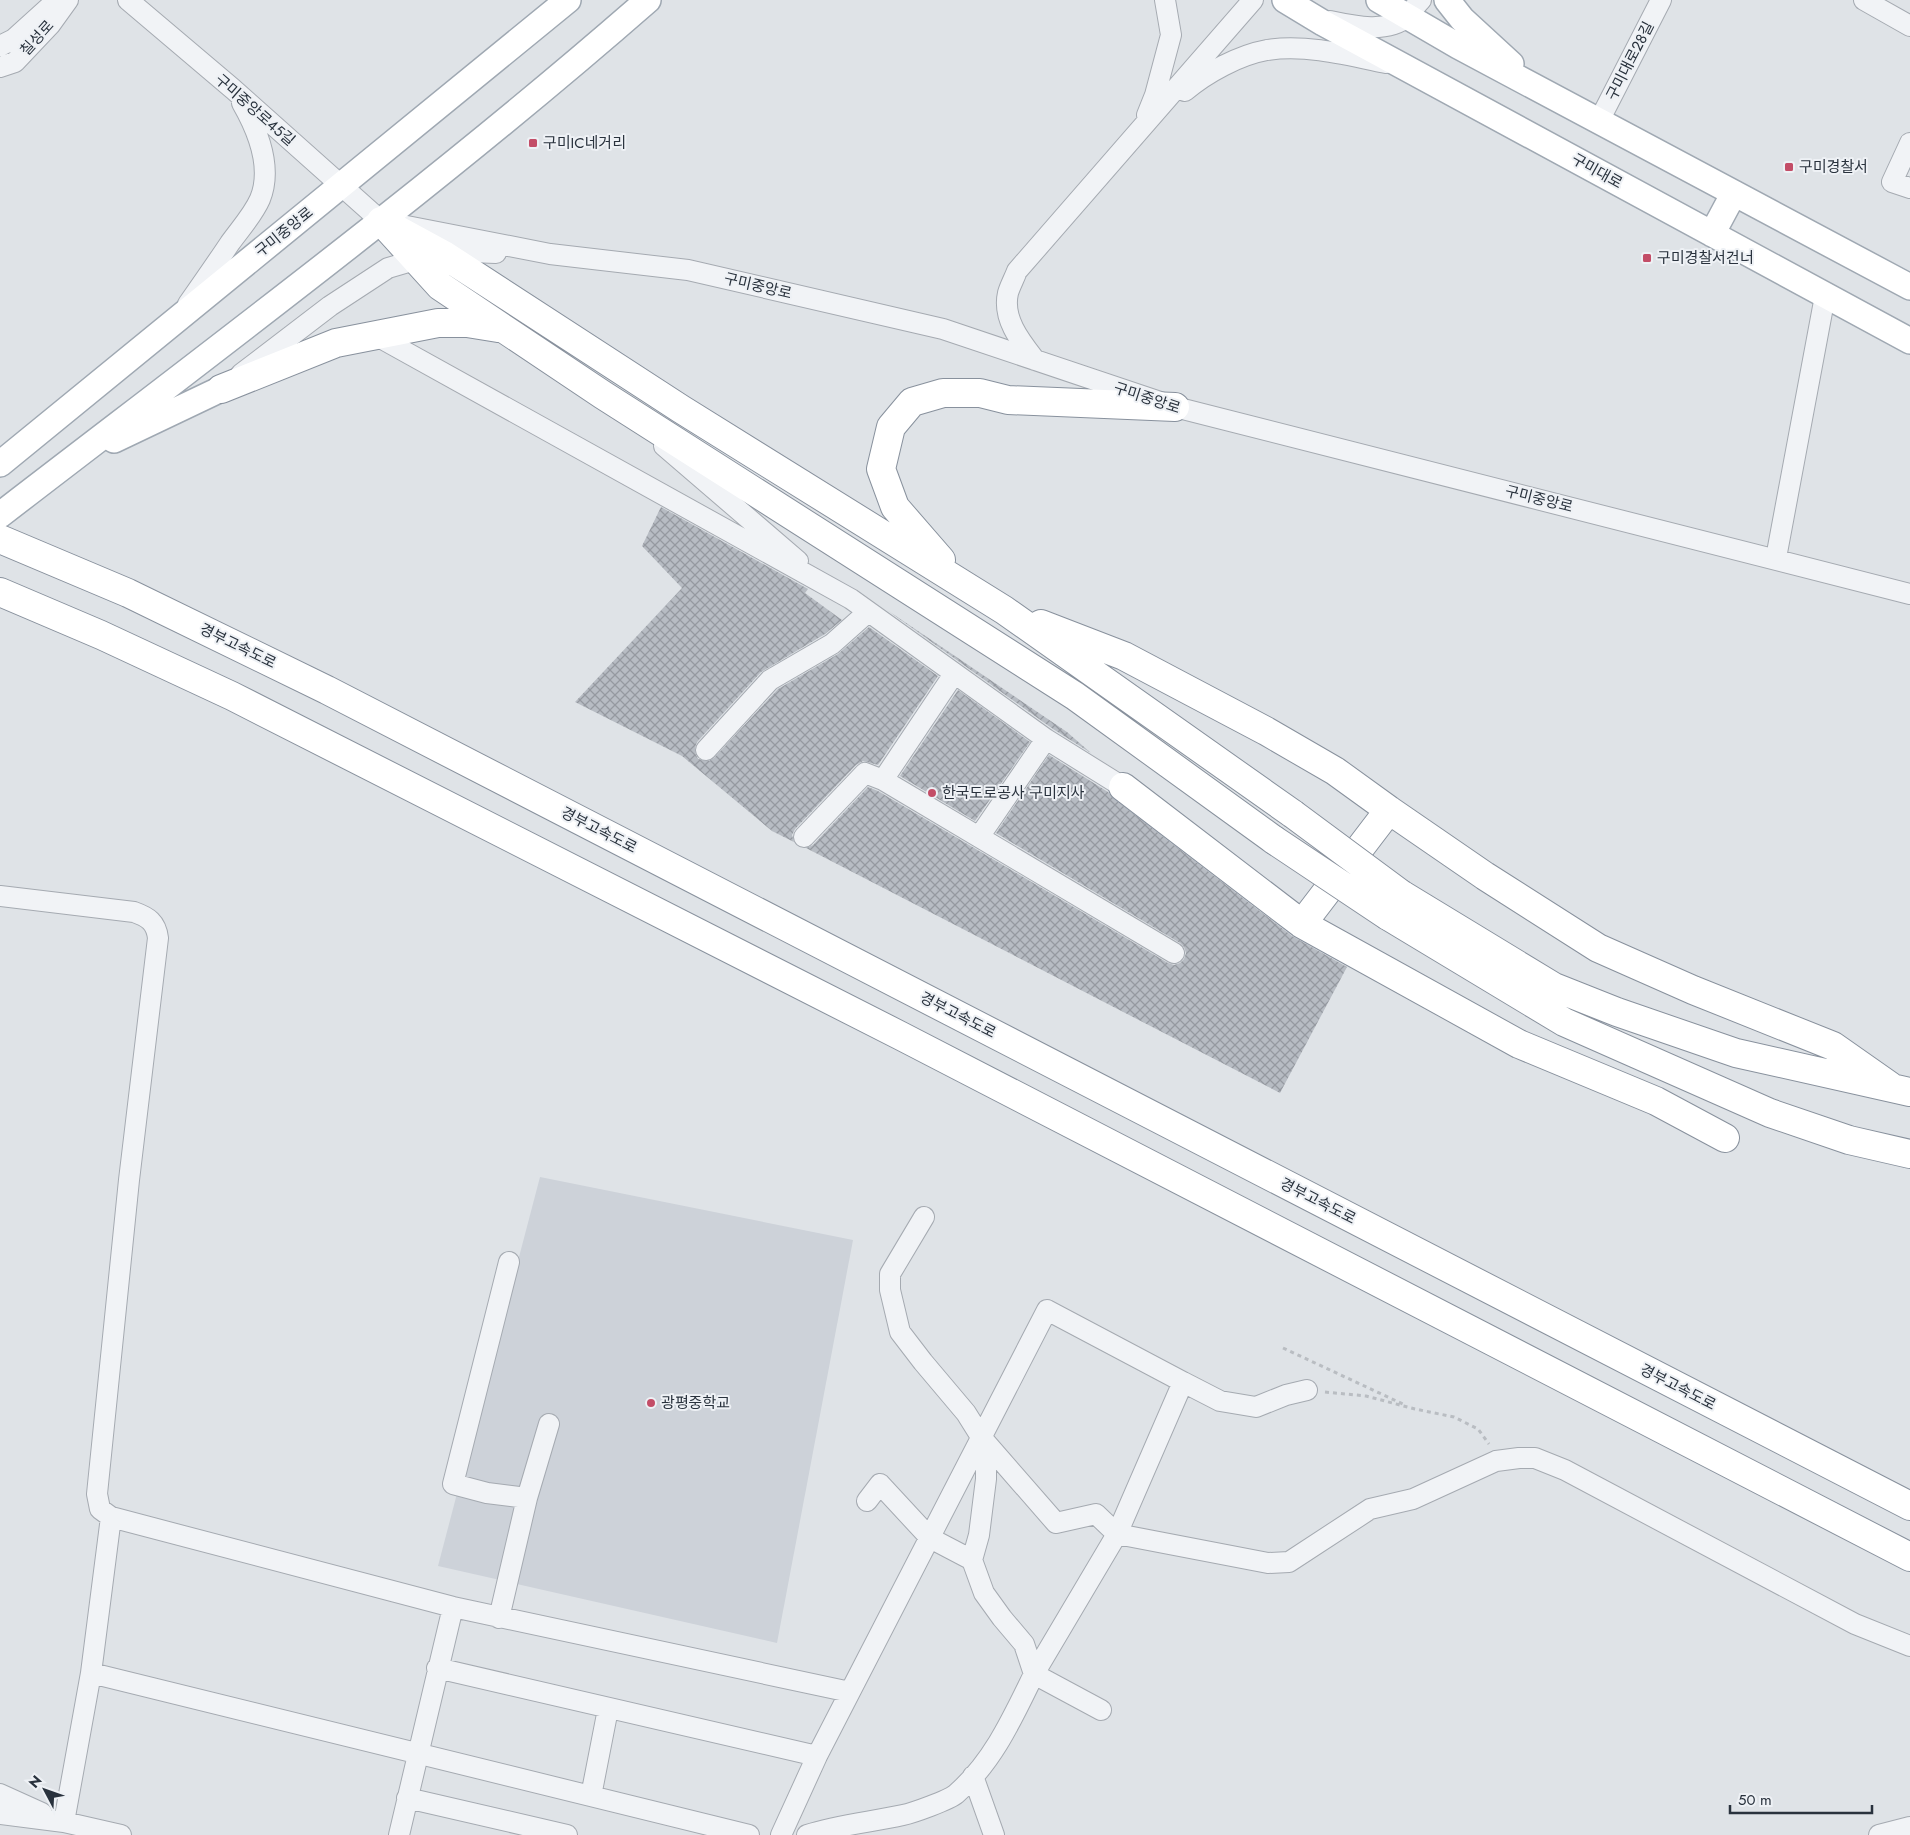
<svg xmlns="http://www.w3.org/2000/svg" width="1910" height="1835" viewBox="0 0 1910 1835" font-family="Jost,'Noto Sans KR',sans-serif">
<style>
.built{fill:#cdd2d9}
.building{fill:url(#building-cross-hatch)}
.lines{fill:none;stroke-linecap:round;stroke-linejoin:round}
.minor-casing{stroke:#a5aab1;stroke-width:22}
.major-casing{stroke:#9fa8b2;stroke-width:28}
.highway-casing{stroke:#88919d;stroke-width:30}
.path{stroke:#b9bdc2;stroke-width:3;stroke-dasharray:4 4;stroke-linecap:butt}
.minor{stroke:#f1f3f6;stroke-width:20}
.major{stroke:#fff;stroke-width:25}
.highway{stroke:#fff;stroke-width:28}
.highway-bridge-casing{stroke:#88919d;stroke-width:30;stroke-linecap:butt}
.highway-bridge{stroke:#fff;stroke-width:28}
.poi-dot{fill:#c34d67;stroke:#eef1f5;stroke-width:2}
.labels{text-anchor:middle;dominant-baseline:central;stroke-width:4;stroke-linejoin:round;paint-order:stroke}
.street-label{font-size:15px;fill:#29323d;stroke:#eef1f5}
.poi-label{font-size:15px;fill:#29323d;stroke:#eef1f5;text-anchor:start}
</style>
<defs>
<pattern id="building-cross-hatch" width="8" height="8" patternUnits="userSpaceOnUse" patternTransform="scale(1.25)"><rect width="8" height="8" fill="#b7bcc3"/><path d="M0 0l8 8M0 8l8-8" fill="none" stroke="#9599a0"/></pattern>
</defs>
<rect width="100%" height="100%" fill="#dfe3e7"/>
<!-- built -->
<path class="built" d="M 540,1177 L 853,1240 L 777,1643 L 438,1566 Z"/>
<!-- building -->
<path class="building" d="M 661,507 L 808,589 L 805,593 L 842,620 L 825,634 L 761,672 L 697,742 L 695,747 L 695,753 L 698,759 L 709,761 L 714,758 L 778,689 L 838,654 L 869,627 L 938,676 L 878,765 L 863,761 L 856,765 L 795,829 L 792,835 L 794,842 L 772,831 L 682,756 L 575,702 L 682,588 L 642,546 Z
M 887,610 L 1067,732 L 1091,753 L 1053,729 Z
M 958,690 L 1030,742 L 975,821 L 900,776 Z
M 1049,755 L 1108,792 L 1114,799 L 1292,936 L 1347,967 L 1280,1093 L 806,848 L 813,845 L 868,787 L 878,791 L 1168,963 L 1174,965 L 1180,963 L 1184,959 L 1186,953 L 1184,947 L 1180,943 L 996,833 Z"/>
<g class="lines">
<defs>
<path id="minor" d="M 128,0 L 233,89 L 381,221 L 550,254 L 688,270 L 943,329 L 1175,407 L 1910,594
M 1864,0 L 1910,26
M 1330,21 C 1353,26 1388,34 1408,16 C 1412,11 1416,5 1421,0
M 0,46 L 14,39 L 57,0
M 0,67 L 15,62 L 50,25 L 68,0
M 1185,91 C 1206,73 1239,55 1267,50 C 1306,44 1348,55 1386,63
M 1147,115 L 1155,95 L 1171,35 L 1165,0
M 1599,121 L 1661,0
M 1910,143 L 1892,182 L 1910,188
M 188,304 C 202,284 216,264 230,243 C 240,229 253,215 260,199 C 273,167 258,131 242,103
M 375,335 L 851,599 L 1046,739 L 1123,787
M 1035,360 C 1021,342 1002,319 1008,293 C 1010,286 1014,279 1017,271 L 1253,0
M 241,374 L 330,306 L 388,268 L 429,256 L 470,252 L 496,253
M 664,446 L 798,561
M 1776,558 L 1825,296
M 706,750 L 770,680 L 832,644 L 868,612
M 883,780 L 1174,953
M 804,837 L 865,773 L 883,780 L 954,674
M 979,837 L 1046,739
M 0,896 L 134,912 C 148,917 156,922 158,938 L 129,1180 L 97,1494 L 100,1509 L 111,1517
M 924,1217 L 890,1274 L 890,1290 L 900,1332 L 923,1362 L 966,1413 L 981,1437 L 1056,1523 L 1096,1514 L 1117,1534 L 1268,1563 L 1289,1562 L 1370,1509 L 1413,1499 L 1496,1461 L 1519,1458 L 1535,1458 L 1565,1470 L 1855,1624 L 1910,1646
M 509,1262 L 453,1484 L 487,1493 L 527,1498
M 1183,1382 L 1220,1401 L 1256,1407 L 1286,1395 L 1307,1390
M 867,1501 L 880,1484 L 930,1538 L 972,1560 L 984,1593 L 1002,1618 L 1024,1644 L 1034,1674
M 972,1560 L 979,1535 L 986,1479 L 986,1463 L 981,1439
M 499,1618 L 527,1498 L 549,1424
M 437,1668 L 817,1756
M 91,1673 L 749,1835
M 850,1692 L 1047,1310 L 1183,1382 L 1117,1534 L 1034,1674
M 973,1776 L 994,1835
M 0,1794 L 42,1813
M 591,1796 L 608,1709
M 407,1798 L 567,1835
M 0,1814 L 64,1822 L 121,1835
M 64,1822 L 91,1673 L 111,1517 L 453,1607 L 850,1692 L 817,1756 L 781,1835
M 399,1835 L 453,1607
M 807,1835 C 838,1825 871,1822 903,1815 C 913,1813 949,1800 956,1794 C 993,1762 1013,1717 1034,1674 L 1101,1710
M 1879,1835 L 1910,1827"/>
<path id="major" d="M 1285,0 L 1323,23 L 1910,341
M 1379,0 L 1458,46 L 1910,287
M 1447,0 L 1462,19 L 1511,64
M 1712,234 L 1734,193
M 114,440 L 221,389
M 0,464 L 568,0
M 0,515 C 218,347 440,182 648,0"/>
<path id="highway" d="M 381,221 L 440,286 L 603,395 L 1075,696 L 1274,840
M 398,230 L 444,255 L 681,409 L 1004,610 L 1293,814
M 221,389 L 336,343 L 438,323 L 467,323 L 498,328
M 0,539 L 128,593 L 327,690 L 1910,1506
M 941,560 L 895,507 L 881,469 L 891,427 L 912,402 L 943,393 L 980,393 L 1008,400 L 1175,407
M 0,592 L 101,635 L 232,696 L 901,1036 L 1910,1557
M 1041,624 L 1124,656 L 1266,731 L 1335,771 L 1389,810 L 1485,876 L 1598,948 L 1693,990 L 1833,1046 L 1890,1086
M 1123,787 L 1302,924 L 1519,1044 L 1656,1101 L 1725,1138
M 1401,894 L 1554,987 L 1617,1012 L 1736,1053 L 1910,1092
M 1388,916 L 1564,1022 L 1770,1113 L 1849,1140 L 1910,1154
M 1302,924 L 1389,810"/>
</defs>
<!-- minor casing -->
<use href="#minor" class="minor-casing"/>
<!-- major casing -->
<use href="#major" class="major-casing"/>
<!-- highway casing -->
<use href="#highway" class="highway-casing"/>
<!-- path -->
<path class="path" d="M 1283,1348 L 1405,1405
M 1325,1392 L 1366,1396 L 1415,1409 L 1454,1417 L 1478,1429 L 1489,1444"/>
<!-- minor -->
<use href="#minor" class="minor"/>
<!-- major -->
<use href="#major" class="major"/>
<!-- highway -->
<use href="#highway" class="highway"/>
<defs>
<path id="highway-bridge" d="M 1293,814 L 1401,894
M 1274,840 L 1388,916"/>
</defs>
<!-- highway-bridge casing -->
<use href="#highway-bridge" class="highway-bridge-casing"/>
<!-- highway-bridge -->
<use href="#highway-bridge" class="highway-bridge"/>
</g>
<!-- markers -->
<g class="poi-dot">
<rect x="528" y="138" width="10" height="10" rx="2.5"/>
<rect x="1784" y="162" width="10" height="10" rx="2.5"/>
<rect x="1642" y="253" width="10" height="10" rx="2.5"/>
<circle cx="932" cy="793" r="5"/>
<circle cx="651" cy="1403" r="5"/>
</g>
<g class="labels">
<!-- street labels -->
<g class="street-label">
<text transform="translate(37 38) rotate(-48)">칠성로</text>
<text transform="translate(1630 61) rotate(-63)">구미대로28길</text>
<text transform="translate(255 110) rotate(41)">구미중앙로45길</text>
<text transform="translate(1597 171) rotate(29)">구미대로</text>
<text transform="translate(284 232) rotate(-39)">구미중앙로</text>
<text transform="translate(758 286) rotate(13)">구미중앙로</text>
<text transform="translate(1147 398) rotate(18)">구미중앙로</text>
<text transform="translate(1539 499) rotate(14)">구미중앙로</text>
<text transform="translate(238 646) rotate(26)">경부고속도로</text>
<text transform="translate(599 830) rotate(27)">경부고속도로</text>
<text transform="translate(958 1015) rotate(27)">경부고속도로</text>
<text transform="translate(1318 1201) rotate(27)">경부고속도로</text>
<text transform="translate(1678 1387) rotate(27)">경부고속도로</text>
</g>
<!-- poi labels -->
<g class="poi-label">
<text x="543" y="143">구미IC네거리</text>
<text x="1799" y="167">구미경찰서</text>
<text x="1657" y="258">구미경찰서건너</text>
<text x="942" y="793">한국도로공사 구미지사</text>
<text x="661" y="1403">광평중학교</text>
</g>
</g>
<!-- north arrow -->
<g transform="translate(45 1790) rotate(311)" stroke="#eef1f5" stroke-width="4" paint-order="stroke">
<path d="M0-4L9 19L0 12L-9 19Z" fill="#29323d"/>
<text y="-8" font-size="14" font-weight="bold" text-anchor="middle" fill="#29323d">N</text>
</g>
<!-- scale -->
<path d="M1730 1805v8h142v-8" fill="none" stroke="#29323d" stroke-width="2.5"/>
<text x="1738" y="1805" font-size="15" fill="#29323d" stroke="#eef1f5" stroke-width="4" paint-order="stroke">50 m</text>
</svg>
